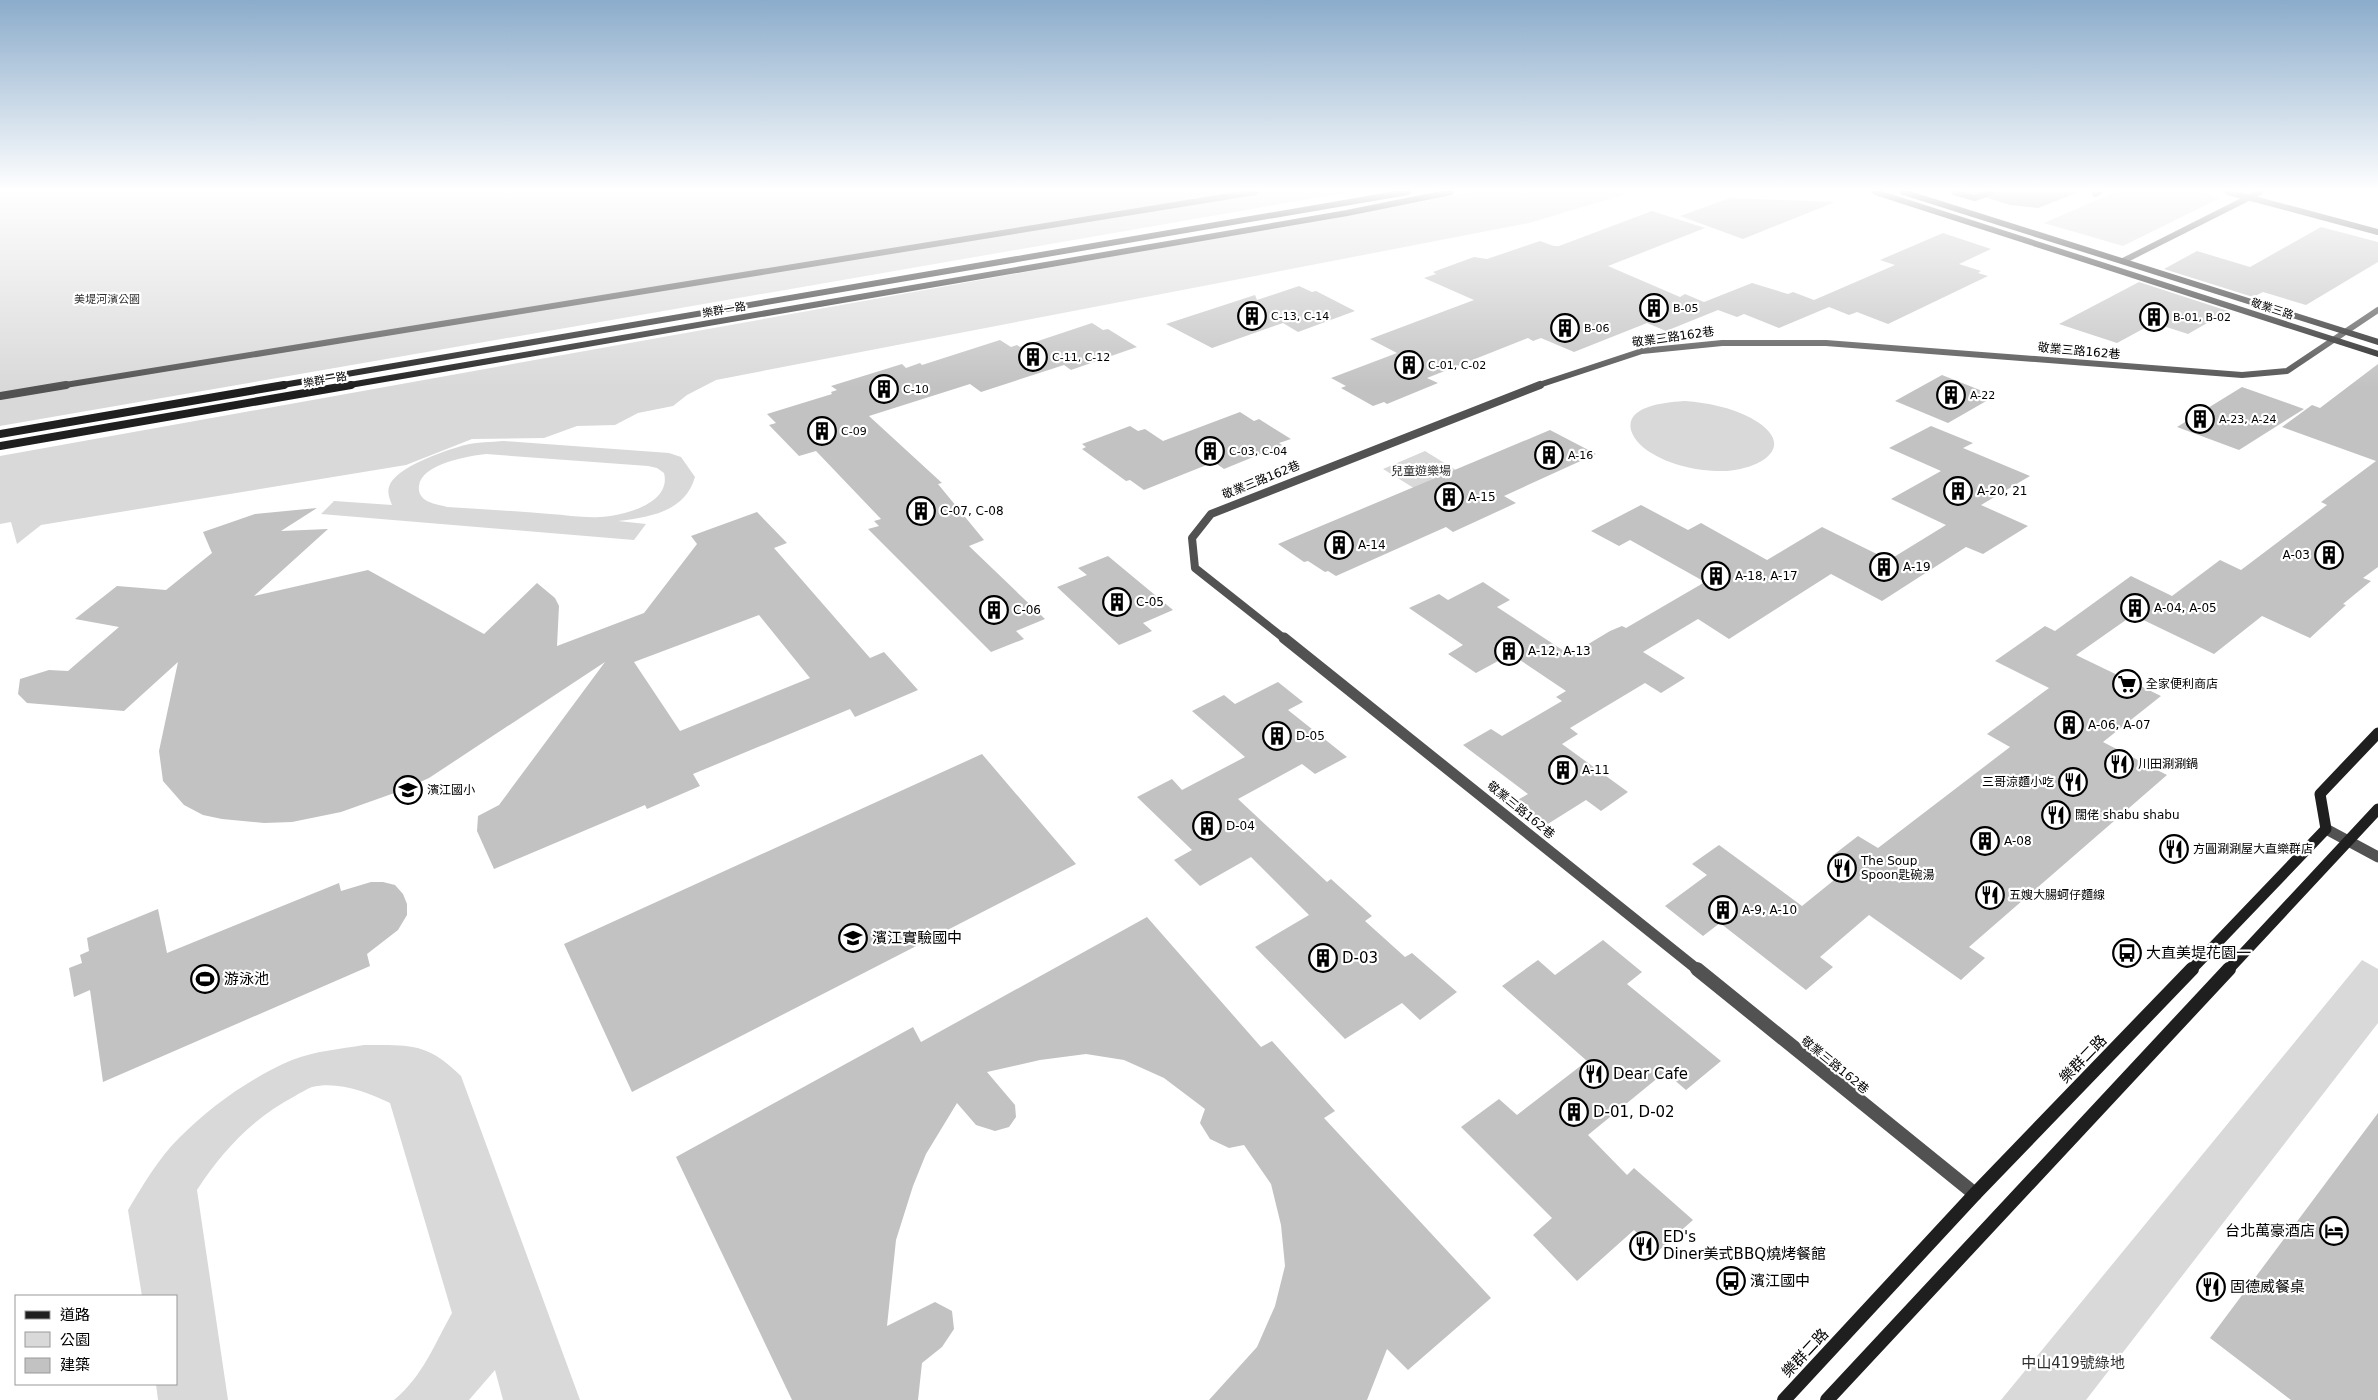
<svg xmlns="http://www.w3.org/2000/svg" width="2378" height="1400" viewBox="0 0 2378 1400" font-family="'DejaVu Sans','Noto Sans TC',sans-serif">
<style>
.green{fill:#d9d9d9;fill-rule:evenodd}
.water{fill:#a0a0a0}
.building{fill:#c2c2c2;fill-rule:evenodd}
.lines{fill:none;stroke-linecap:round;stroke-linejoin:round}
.lane-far1{stroke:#525252;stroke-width:6}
.lane{stroke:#525252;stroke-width:8}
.street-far3{stroke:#525252;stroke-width:6}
.street-far2{stroke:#525252;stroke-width:8}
.street-far1{stroke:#525252;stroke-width:11}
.street{stroke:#525252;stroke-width:14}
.secondary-far3{stroke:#1f1f1f;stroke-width:6}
.secondary-far2{stroke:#1f1f1f;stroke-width:8}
.secondary-far1{stroke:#1f1f1f;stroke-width:11}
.secondary{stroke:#1f1f1f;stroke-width:14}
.labels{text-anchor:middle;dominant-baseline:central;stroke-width:4.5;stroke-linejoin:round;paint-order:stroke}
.far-park-label{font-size:11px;fill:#303030;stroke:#fff}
.far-poi-label{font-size:11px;fill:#000;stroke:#fff;text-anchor:start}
.far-street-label{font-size:11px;fill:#000;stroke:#fff}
.street-label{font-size:12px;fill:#000;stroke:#fff}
.park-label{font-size:12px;fill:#303030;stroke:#fff}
.poi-label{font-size:12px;fill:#000;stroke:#fff;text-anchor:start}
.near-poi-label{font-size:15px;fill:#000;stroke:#fff;text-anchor:start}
.near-street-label{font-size:15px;fill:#000;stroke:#fff}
.near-park-label{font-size:15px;fill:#303030;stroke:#fff}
</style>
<rect width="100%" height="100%" fill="#fff"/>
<!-- green -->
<path class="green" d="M 0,192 L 1350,192 L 0,426 Z
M 1471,192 L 1633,192 L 1529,223 L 716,380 L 687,395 L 673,406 L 638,413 L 615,425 L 577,426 L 544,438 L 472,439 L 406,465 L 41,525 L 17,544 L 11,522 L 0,524 L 0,456 Z
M 2115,192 L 2200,192 L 2220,198 L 2123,246 L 2044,223 Z
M 1685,401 C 1708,403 1730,407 1751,418 C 1798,444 1765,468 1727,471 C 1699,472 1666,465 1644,448 C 1638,443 1633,437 1631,430 C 1625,405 1669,402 1685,401 Z
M 504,441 L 669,453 L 681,457 L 695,477 C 685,512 650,517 618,521 L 646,524 L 634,540 L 321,514 L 334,501 L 392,505 C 390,500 387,493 389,487 C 394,467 447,450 465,445 C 477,442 491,442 504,441 ZM 486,454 L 648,466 L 657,468 L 664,473 C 672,504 622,516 600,517 C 583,518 566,515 550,514 C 516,511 481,509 447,507 C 435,504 417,502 419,486 C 421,464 468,456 486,454 Z
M 1425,451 L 1459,472 L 1417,490 L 1383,469 Z
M 2362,960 L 2378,969 L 2378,1023 L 2086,1400 L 2001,1400 Z
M 364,1045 C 409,1045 427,1042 461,1076 L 580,1400 L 503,1400 L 495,1370 L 469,1400 L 394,1400 C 423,1376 434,1345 452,1313 L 390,1103 C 367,1092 338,1081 312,1087 C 307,1089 300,1093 295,1096 C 253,1118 222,1151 197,1190 L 228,1400 L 158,1400 L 156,1384 L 176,1384 L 176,1296 L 142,1296 L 128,1210 C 143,1185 158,1159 179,1138 C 211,1106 250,1078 292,1060 C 315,1051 340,1049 364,1045 Z"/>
<!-- water -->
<path class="water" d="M 1969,192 L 2079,192 L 2038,208 L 2010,205 Z"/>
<!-- building -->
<path class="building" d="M 1730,198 L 1835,202 L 1743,239 L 1680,216 Z
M 1652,211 L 1705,228 L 1608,266 L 1680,297 L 1685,294 L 1704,302 L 1752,283 L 1788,294 L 1793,292 L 1814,300 L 1895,265 L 1880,260 L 1943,233 L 1991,249 L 1959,264 L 1981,271 L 1978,273 L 1988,276 L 1888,324 L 1857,312 L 1849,315 L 1829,307 L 1779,328 L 1744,314 L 1737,317 L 1718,310 L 1666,331 L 1647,323 L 1574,352 L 1541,338 L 1533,341 L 1528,338 L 1427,378 L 1438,383 L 1387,404 L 1384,402 L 1373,406 L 1341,388 L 1346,386 L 1331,378 L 1397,353 L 1370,339 L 1474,300 L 1424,278 L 1436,274 L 1433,272 L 1474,257 L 1487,259 L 1540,241 L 1554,246 L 1559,246 Z
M 2321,227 L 2378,242 L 2378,262 L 2306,305 L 2263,292 L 2253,297 L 2164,269 L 2197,251 L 2250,267 Z
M 2139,282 L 2228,311 L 2188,334 L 2154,323 L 2117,343 L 2059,324 Z
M 1299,286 L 1312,292 L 1316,291 L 1355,311 L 1298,332 L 1283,323 L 1212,348 L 1166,324 L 1255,295 L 1257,300 Z
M 1092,323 L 1103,330 L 1108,329 L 1137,347 L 1071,370 L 1064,365 L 981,392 L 970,384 L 869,416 L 942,483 L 938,484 L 984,540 L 969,546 L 1045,619 L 1016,631 L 1024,639 L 991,652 L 868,529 L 879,526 L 874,521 L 881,519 L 816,451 L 799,456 L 769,425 L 776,423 L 767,414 L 832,394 L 831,392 L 837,390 L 831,386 L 902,364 L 906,368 L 920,363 L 922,365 L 1000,340 L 1011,347 L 1017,345 L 1020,347 Z
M 2378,364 L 2378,567 L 2363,578 L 2371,581 L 2343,604 L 2346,605 L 2310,638 L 2262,616 L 2214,654 L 2133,615 L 2076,655 L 2161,696 L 2103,742 L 2167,775 L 1969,947 L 1985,958 L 1961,980 L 1869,915 L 1820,957 L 1833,967 L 1806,990 L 1720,923 L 1703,936 L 1665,906 L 1707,875 L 1692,864 L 1719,845 L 1802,906 L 1849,868 L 1832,856 L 1858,836 L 1878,848 L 2010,747 L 1987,734 L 2049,688 L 1995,661 L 2045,626 L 2055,631 L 2131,576 L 2172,596 L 2220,560 L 2241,570 L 2327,505 L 2321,502 L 2376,461 L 2282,427 L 2312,405 L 2320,408 Z
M 1942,375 L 1995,396 L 1948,423 L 1895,401 Z
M 2242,387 L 2304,409 L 2239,450 L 2177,427 Z
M 1240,412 L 1254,421 L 1259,419 L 1291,439 L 1279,443 L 1282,445 L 1224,469 L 1214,462 L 1144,490 L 1130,480 L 1126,481 L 1082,449 L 1086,447 L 1082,444 L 1130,426 L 1138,431 L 1145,429 L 1163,441 Z
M 1931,426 L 1973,443 L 1963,448 L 2030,476 L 1981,505 L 2028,526 L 1983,554 L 1966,547 L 1882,601 L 1831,574 L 1729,639 L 1698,619 L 1643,652 L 1685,678 L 1661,693 L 1645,683 L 1570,728 L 1578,734 L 1562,744 L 1628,792 L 1601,811 L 1586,800 L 1543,827 L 1512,803 L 1528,794 L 1463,745 L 1491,729 L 1502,736 L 1562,701 L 1556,697 L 1566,691 L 1511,654 L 1476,673 L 1448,654 L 1463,645 L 1409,608 L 1439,594 L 1448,600 L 1483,582 L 1510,600 L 1497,607 L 1570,655 L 1610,631 L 1622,626 L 1626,628 L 1705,582 L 1630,540 L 1619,546 L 1591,531 L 1641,505 L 1688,530 L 1701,523 L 1767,560 L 1822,527 L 1889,560 L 1946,525 L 1891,499 L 1941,471 L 1889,448 Z
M 1550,430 L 1596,454 L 1504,496 L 1516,503 L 1453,532 L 1446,527 L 1336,576 L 1328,571 L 1325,572 L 1308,561 L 1304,562 L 1278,544 Z
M 317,508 L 281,531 L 328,529 L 254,596 L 368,570 L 484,634 L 537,583 L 555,598 L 559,606 L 557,646 L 644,613 L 697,544 L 691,536 L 757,512 L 787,543 L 774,548 L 870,658 L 884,652 L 918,690 L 855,717 L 850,709 L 693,774 L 700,786 L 647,809 L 645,805 L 494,869 L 477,831 L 478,816 L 499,805 L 605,662 L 429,778 L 400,791 L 341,812 L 292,822 L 264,823 L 222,819 L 203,815 L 184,805 L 163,781 L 159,751 L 178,662 L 124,711 L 27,703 L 18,694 L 20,679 L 49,670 L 68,671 L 119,627 L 75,619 L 117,586 L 166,590 L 212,553 L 203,532 L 255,514 ZM 759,615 L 810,678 L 680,731 L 634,662 Z
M 1108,556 L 1173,610 L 1143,623 L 1152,631 L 1119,645 L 1057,587 L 1087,575 L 1078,568 Z
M 1278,682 L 1303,702 L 1288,710 L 1347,757 L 1315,774 L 1302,764 L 1238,799 L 1327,882 L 1331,879 L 1372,916 L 1365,921 L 1405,957 L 1412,953 L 1457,992 L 1420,1020 L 1402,1003 L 1345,1039 L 1255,947 L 1309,915 L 1251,857 L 1200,886 L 1174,860 L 1192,850 L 1137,797 L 1172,779 L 1182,790 L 1245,757 L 1192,711 L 1224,695 L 1235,704 Z
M 982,754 L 1076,864 L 632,1092 L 564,944 Z
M 371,882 L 383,882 L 395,885 L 403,894 L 407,904 L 407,915 L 398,930 L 367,954 L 370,966 L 103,1082 L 90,990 L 74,997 L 69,968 L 82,963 L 80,955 L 89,951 L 87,938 L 158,909 L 167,953 L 339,883 L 341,891 Z
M 1147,917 L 1261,1047 L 1272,1041 L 1335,1111 L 1324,1118 L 1491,1298 L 1408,1370 L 1387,1349 L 1367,1400 L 1209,1400 L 1257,1347 L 1275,1306 L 1285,1266 L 1281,1225 L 1271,1184 L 1244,1145 L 1229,1148 L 1210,1139 L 1200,1123 L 1205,1109 L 1164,1078 L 1124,1060 L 1086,1054 L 1040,1060 L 987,1072 L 1015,1105 L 1016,1117 L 1009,1127 L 995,1131 L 976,1125 L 957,1103 L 926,1154 L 913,1186 L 896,1240 L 887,1326 L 935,1302 L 952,1311 L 954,1329 L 942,1347 L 922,1363 L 918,1400 L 792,1400 L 676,1157 L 913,1027 L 921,1042 Z
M 1603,940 L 1642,972 L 1627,984 L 1721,1061 L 1686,1090 L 1665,1072 L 1588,1135 L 1627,1175 L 1634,1168 L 1693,1220 L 1657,1252 L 1634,1230 L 1577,1281 L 1533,1235 L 1552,1218 L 1461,1127 L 1499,1099 L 1517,1115 L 1587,1061 L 1502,986 L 1538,960 L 1555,975 Z
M 2378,1113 L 2378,1400 L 2291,1400 L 2210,1338 Z"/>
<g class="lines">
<!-- lane-far1 -->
<path class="lane-far1" d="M 1954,192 L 1975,198 L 1992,192
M 2095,194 L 2099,192
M 59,386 L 1255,192"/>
<!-- lane -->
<path class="lane" d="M 0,396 L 66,385"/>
<!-- street-far3 -->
<path class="street-far3" d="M 2228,192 L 2378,232
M 2123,261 L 2260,192
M 1536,386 L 1642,351 L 1722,343 L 1826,343 L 2242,375 L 2287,371 L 2378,310"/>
<!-- street-far2 -->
<path class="street-far2" d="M 1286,640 L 1195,568 L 1192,538 L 1211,514 L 1540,385"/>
<!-- street-far1 -->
<path class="street-far1" d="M 1284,638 L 1698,970
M 2326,829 L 2378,857"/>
<!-- street -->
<path class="street" d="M 1697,969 L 1975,1194"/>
<!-- secondary-far3 -->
<path class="secondary-far3" d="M 1875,192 L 2378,354
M 1903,192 L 2378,342
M 277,386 L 1408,192
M 344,386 L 1347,213 L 1451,192"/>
<!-- secondary-far2 -->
<path class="secondary-far2" d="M 0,434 L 284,385
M 0,446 L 351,385"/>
<!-- secondary-far1 -->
<path class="secondary-far1" d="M 2191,970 L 2326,829 L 2320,794 L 2378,733
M 2228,970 L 2378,809"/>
<!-- secondary -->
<path class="secondary" d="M 1784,1400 L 1975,1194 L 2192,969
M 1827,1400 L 2229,969"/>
</g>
<!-- sky -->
<linearGradient id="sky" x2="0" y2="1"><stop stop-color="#8baccb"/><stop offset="0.49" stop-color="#fff"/><stop offset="1" stop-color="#fff" stop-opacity="0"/></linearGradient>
<rect width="2378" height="388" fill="url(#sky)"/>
<!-- icons -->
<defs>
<symbol id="building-ring" viewBox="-11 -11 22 22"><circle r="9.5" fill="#fff" stroke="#000" stroke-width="1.5"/><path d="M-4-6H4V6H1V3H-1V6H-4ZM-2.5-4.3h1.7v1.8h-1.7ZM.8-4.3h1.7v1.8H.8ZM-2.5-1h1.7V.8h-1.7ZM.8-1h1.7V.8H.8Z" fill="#000"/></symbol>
<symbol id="supermarket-ring" viewBox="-11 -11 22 22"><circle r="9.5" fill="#fff" stroke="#000" stroke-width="1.5"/><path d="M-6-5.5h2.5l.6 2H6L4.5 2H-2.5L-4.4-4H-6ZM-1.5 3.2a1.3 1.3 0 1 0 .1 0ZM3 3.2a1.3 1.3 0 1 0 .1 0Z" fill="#000"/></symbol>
<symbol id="restaurant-ring" viewBox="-11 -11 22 22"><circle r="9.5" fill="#fff" stroke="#000" stroke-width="1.5"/><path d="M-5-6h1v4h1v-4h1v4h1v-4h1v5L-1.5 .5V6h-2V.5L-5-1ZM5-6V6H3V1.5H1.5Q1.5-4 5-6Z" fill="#000"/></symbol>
<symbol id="school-ring" viewBox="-11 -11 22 22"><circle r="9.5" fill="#fff" stroke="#000" stroke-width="1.5"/><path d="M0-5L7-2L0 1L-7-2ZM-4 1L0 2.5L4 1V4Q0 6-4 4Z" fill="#000"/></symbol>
<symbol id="bus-ring" viewBox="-11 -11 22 22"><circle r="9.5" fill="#fff" stroke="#000" stroke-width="1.5"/><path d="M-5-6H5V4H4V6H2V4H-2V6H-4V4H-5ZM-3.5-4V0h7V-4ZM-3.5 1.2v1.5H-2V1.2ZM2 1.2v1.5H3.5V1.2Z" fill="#000"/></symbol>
<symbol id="stadium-ring" viewBox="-11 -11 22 22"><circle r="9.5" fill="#fff" stroke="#000" stroke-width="1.5"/><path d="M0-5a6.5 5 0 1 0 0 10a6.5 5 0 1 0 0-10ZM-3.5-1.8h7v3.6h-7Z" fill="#000"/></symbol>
<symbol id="hotel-ring" viewBox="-11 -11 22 22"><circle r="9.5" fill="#fff" stroke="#000" stroke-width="1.5"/><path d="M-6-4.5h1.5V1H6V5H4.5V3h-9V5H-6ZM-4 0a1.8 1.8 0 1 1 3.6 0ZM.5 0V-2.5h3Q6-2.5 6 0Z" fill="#000"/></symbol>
</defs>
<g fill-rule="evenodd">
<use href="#building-ring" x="1638" y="292" width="32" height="32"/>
<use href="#building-ring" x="1236" y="300" width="32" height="32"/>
<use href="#building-ring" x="2138" y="301" width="32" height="32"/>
<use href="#building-ring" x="1549" y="312" width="32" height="32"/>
<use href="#building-ring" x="1017" y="341" width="32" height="32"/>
<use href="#building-ring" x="1393" y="349" width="32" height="32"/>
<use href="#building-ring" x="868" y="373" width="32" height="32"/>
<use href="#building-ring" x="1935" y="379" width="32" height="32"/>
<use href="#building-ring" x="2184" y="403" width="32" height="32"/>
<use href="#building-ring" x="806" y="415" width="32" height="32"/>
<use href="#building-ring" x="1194" y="435" width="32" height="32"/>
<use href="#building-ring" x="1533" y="439" width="32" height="32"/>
<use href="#building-ring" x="1942" y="475" width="32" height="32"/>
<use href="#building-ring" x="1433" y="481" width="32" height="32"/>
<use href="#building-ring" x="905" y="495" width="32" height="32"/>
<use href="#building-ring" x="1323" y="529" width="32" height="32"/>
<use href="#building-ring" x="2313" y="539" width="32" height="32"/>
<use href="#building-ring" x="1868" y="551" width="32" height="32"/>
<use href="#building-ring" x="1700" y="560" width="32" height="32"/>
<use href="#building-ring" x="1101" y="586" width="32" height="32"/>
<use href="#building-ring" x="2119" y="592" width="32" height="32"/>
<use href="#building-ring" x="978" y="594" width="32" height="32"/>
<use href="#building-ring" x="1493" y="635" width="32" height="32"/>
<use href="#supermarket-ring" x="2111" y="668" width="32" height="32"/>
<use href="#building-ring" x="2053" y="709" width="32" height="32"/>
<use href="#building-ring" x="1261" y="720" width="32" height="32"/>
<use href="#restaurant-ring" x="2103" y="748" width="32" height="32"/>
<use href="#building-ring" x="1547" y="754" width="32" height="32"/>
<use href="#restaurant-ring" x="2057" y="766" width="32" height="32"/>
<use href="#school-ring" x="392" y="774" width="32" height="32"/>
<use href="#restaurant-ring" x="2040" y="799" width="32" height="32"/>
<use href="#building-ring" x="1191" y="810" width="32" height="32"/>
<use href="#building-ring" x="1969" y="825" width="32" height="32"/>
<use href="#restaurant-ring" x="2158" y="833" width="32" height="32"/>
<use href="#restaurant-ring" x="1826" y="852" width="32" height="32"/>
<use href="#restaurant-ring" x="1974" y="879" width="32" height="32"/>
<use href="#building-ring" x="1707" y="894" width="32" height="32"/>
<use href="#school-ring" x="837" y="922" width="32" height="32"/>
<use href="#bus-ring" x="2111" y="937" width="32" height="32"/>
<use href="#building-ring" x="1307" y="942" width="32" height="32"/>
<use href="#stadium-ring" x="189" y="963" width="32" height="32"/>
<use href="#restaurant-ring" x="1578" y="1058" width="32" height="32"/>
<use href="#building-ring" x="1558" y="1096" width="32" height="32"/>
<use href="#hotel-ring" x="2318" y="1215" width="32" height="32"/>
<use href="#restaurant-ring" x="1628" y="1230" width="32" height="32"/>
<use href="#bus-ring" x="1715" y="1265" width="32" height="32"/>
<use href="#restaurant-ring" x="2195" y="1271" width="32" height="32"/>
</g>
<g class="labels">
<!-- far-park labels -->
<g class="far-park-label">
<text x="107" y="299">美堤河濱公園</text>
</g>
<!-- far-poi labels -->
<g class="far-poi-label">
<text x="1673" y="308">B-05</text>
<text x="1271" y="316">C-13, C-14</text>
<text x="2173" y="317">B-01, B-02</text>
<text x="1584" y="328">B-06</text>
<text x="1052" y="357">C-11, C-12</text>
<text x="1428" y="365">C-01, C-02</text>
<text x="903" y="389">C-10</text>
<text x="1970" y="395">A-22</text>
<text x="2219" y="419">A-23, A-24</text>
<text x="841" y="431">C-09</text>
<text x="1229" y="451">C-03, C-04</text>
<text x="1568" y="455">A-16</text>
</g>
<!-- far-street labels -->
<g class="far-street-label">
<text transform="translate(2272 309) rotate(18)">敬業三路</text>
<text transform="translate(724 310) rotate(-10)">樂群一路</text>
<text transform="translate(325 380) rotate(-10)">樂群一路</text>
</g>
<!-- street labels -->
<g class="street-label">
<text transform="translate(1673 337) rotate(-8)">敬業三路162巷</text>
<text transform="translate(2079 351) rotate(5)">敬業三路162巷</text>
<text transform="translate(1261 480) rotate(-22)">敬業三路162巷</text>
<text transform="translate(1521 810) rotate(39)">敬業三路162巷</text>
<text transform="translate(1835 1065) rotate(39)">敬業三路162巷</text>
</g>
<!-- park labels -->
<g class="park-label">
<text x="1421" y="471">兒童遊樂場</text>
</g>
<!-- poi labels -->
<g class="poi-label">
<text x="1977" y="491">A-20, 21</text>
<text x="1468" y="497">A-15</text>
<text x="940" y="511">C-07, C-08</text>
<text x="1358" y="545">A-14</text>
<text x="2310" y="555" text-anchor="end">A-03</text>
<text x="1903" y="567">A-19</text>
<text x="1735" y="576">A-18, A-17</text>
<text x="1136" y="602">C-05</text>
<text x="2154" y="608">A-04, A-05</text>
<text x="1013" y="610">C-06</text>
<text x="1528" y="651">A-12, A-13</text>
<text x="2146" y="684">全家便利商店</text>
<text x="2088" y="725">A-06, A-07</text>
<text x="1296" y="736">D-05</text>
<text x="2138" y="764">川田涮涮鍋</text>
<text x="1582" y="770">A-11</text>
<text x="2054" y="782" text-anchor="end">三哥涼麵小吃</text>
<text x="427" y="790">濱江國小</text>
<text x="2075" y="815">闊佬 shabu shabu</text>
<text x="1226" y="826">D-04</text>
<text x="2004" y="841">A-08</text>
<text x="2193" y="849">方圓涮涮屋大直樂群店</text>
<text x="1861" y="861">The Soup<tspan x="1861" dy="14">Spoon匙碗湯</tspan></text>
<text x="2009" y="895">五嫂大腸蚵仔麵線</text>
<text x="1742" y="910">A-9, A-10</text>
</g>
<!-- near-poi labels -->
<g class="near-poi-label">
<text x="872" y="938">濱江實驗國中</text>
<text x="2146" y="953">大直美堤花園一</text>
<text x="1342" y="958">D-03</text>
<text x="224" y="979">游泳池</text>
<text x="1613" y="1074">Dear Cafe</text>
<text x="1593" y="1112">D-01, D-02</text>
<text x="2315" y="1231" text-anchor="end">台北萬豪酒店</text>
<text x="1663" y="1237">ED's<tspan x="1663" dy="17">Diner美式BBQ燒烤餐館</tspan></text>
<text x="1750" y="1281">濱江國中</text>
<text x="2230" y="1287">固德威餐桌</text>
</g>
<!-- near-street labels -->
<g class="near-street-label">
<text transform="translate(2083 1059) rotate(-46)">樂群二路</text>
<text transform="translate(1805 1353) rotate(-47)">樂群二路</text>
</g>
<!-- near-park labels -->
<g class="near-park-label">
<text x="2073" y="1363">中山419號綠地</text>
</g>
</g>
<!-- legend -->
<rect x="15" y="1295" width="162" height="90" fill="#ffffff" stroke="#999999"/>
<rect x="25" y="1311" width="25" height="8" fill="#1f1f1f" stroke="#999999"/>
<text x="60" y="1320" font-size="15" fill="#000000">道路</text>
<rect x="25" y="1332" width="25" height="15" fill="#d9d9d9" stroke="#999999"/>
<text x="60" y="1345" font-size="15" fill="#000000">公園</text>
<rect x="25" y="1358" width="25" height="15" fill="#c2c2c2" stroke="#999999"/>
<text x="60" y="1370" font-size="15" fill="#000000">建築</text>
</svg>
